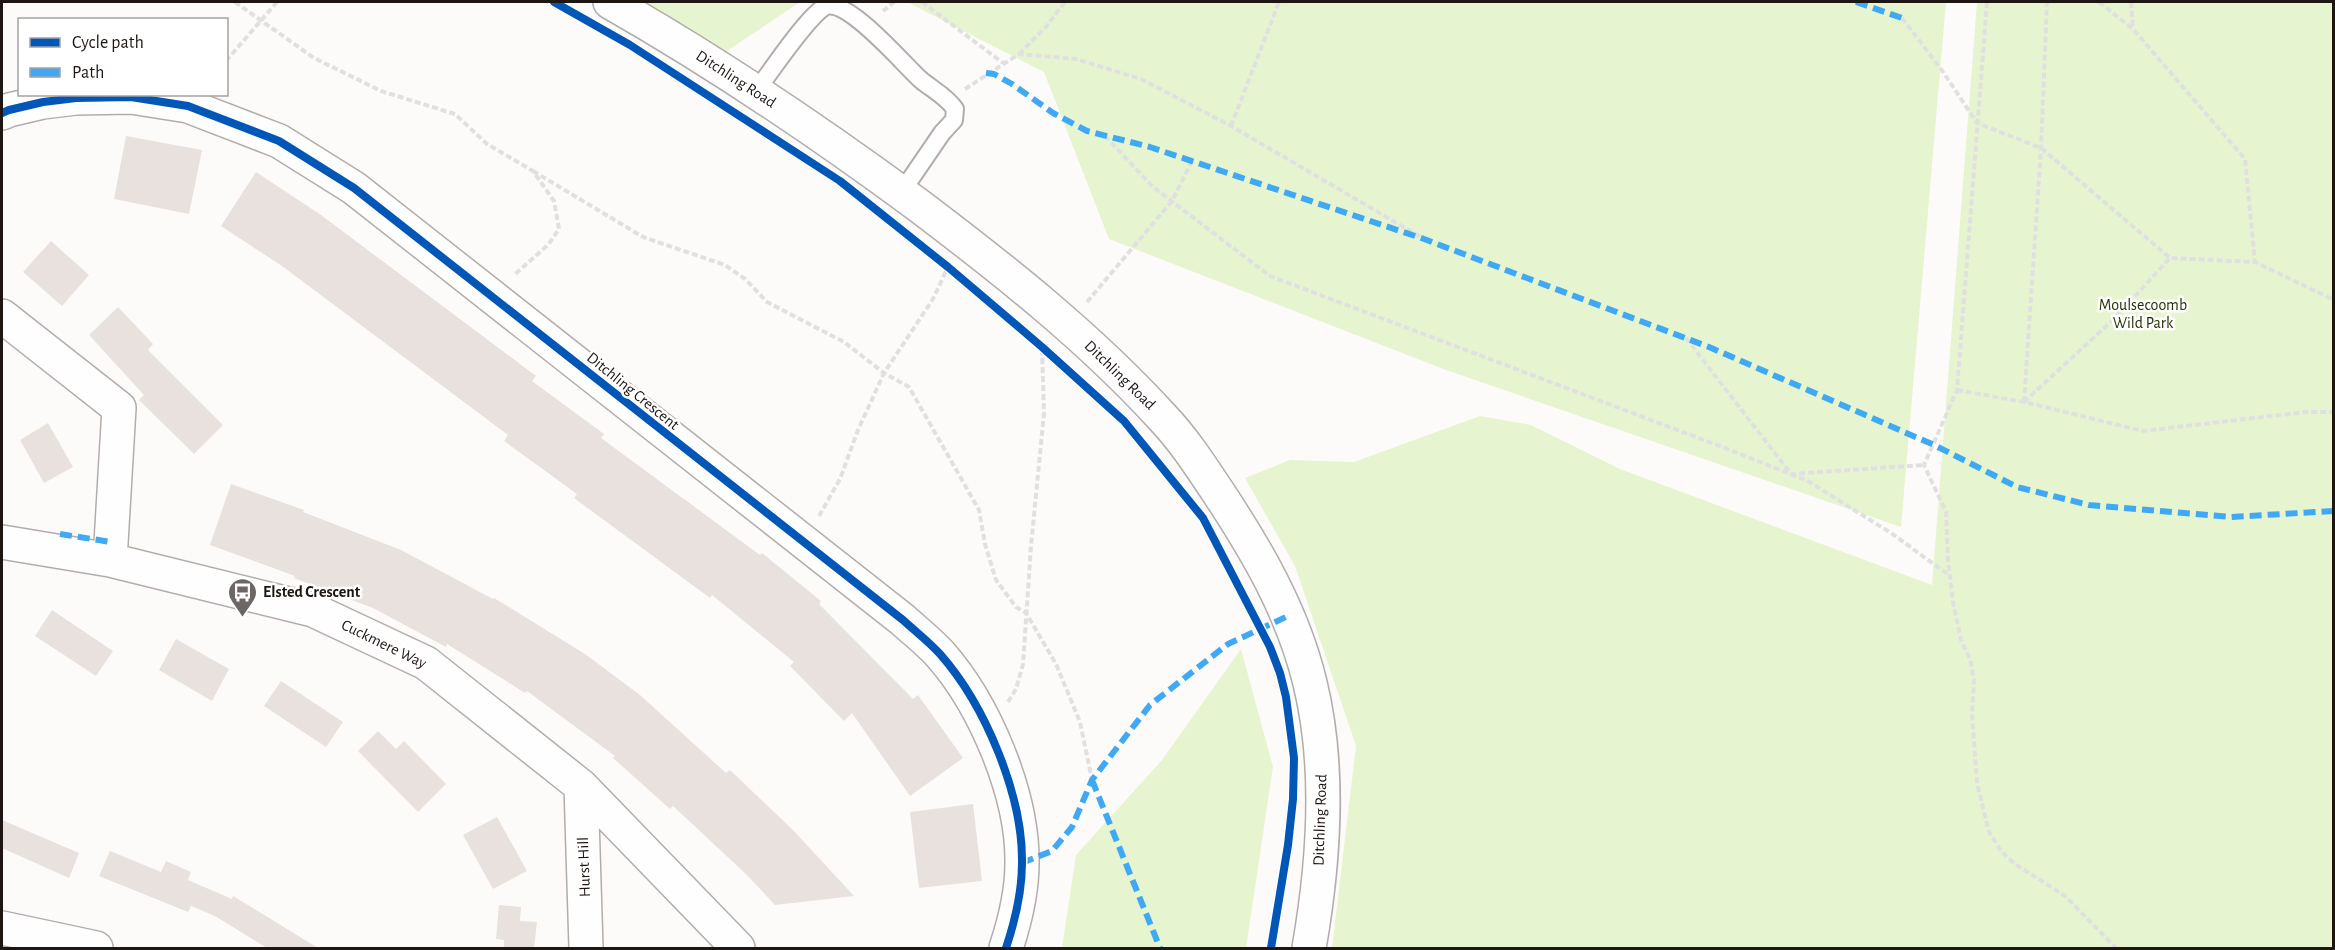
<svg xmlns="http://www.w3.org/2000/svg" width="2335" height="950" viewBox="0 0 2335 950" font-family="'Alegreya Sans',sans-serif">
<style>
.green{fill:#e6f4d0}
.building{fill:#e8e1dd}
.lines{fill:none;stroke-linecap:round;stroke-linejoin:round}
.service-casing{stroke:#b2adab;stroke-width:20}
.minor-casing{stroke:#b2adab;stroke-width:36}
.tertiary-casing{stroke:#b2adab;stroke-width:36}
.path{stroke:#e1e0e0;stroke-width:4;stroke-dasharray:6 3;stroke-linecap:butt}
.service{stroke:#fffefe;stroke-width:16}
.minor{stroke:#fffefe;stroke-width:33}
.tertiary{stroke:#fffefe;stroke-width:33}
.quiet{stroke:#3fa9f5;stroke-width:6;stroke-dasharray:12 6;stroke-linecap:butt}
.cycleway-casing{stroke:#fff;stroke-width:11}
.cycleway{stroke:#0057b8;stroke-width:8}
.labels{text-anchor:middle;dominant-baseline:central;stroke-width:5;stroke-linejoin:round;paint-order:stroke}
.street-label{font-size:16px;fill:#1e1613;stroke:#fff}
.park-label{font-size:16px;fill:#233400;stroke:#fff}
.poi-label{font-size:16px;font-weight:bold;fill:#1e1613;stroke:#fff;text-anchor:start}
</style>
<rect width="100%" height="100%" fill="#fdfbf9"/>
<!-- green -->
<path class="green" d="M 641,2 L 800,2 L 724,53 Z
M 907,2 L 1946,2 L 1901,527 L 1446,370 L 1109,239 L 1044,72 Z
M 1977,2 L 2333,2 L 2333,948 L 1332,948 L 1356,746 L 1295,566 L 1245,478 L 1290,460 L 1354,462 L 1480,416 L 1531,425 L 1620,469 L 1932,585 Z
M 1241,649 L 1273,767 L 1246,948 L 1062,948 L 1076,855 L 1162,760 Z"/>
<!-- building -->
<path class="building" d="M 126,136 L 202,150 L 189,214 L 114,199 Z
M 256,172 L 321,215 L 536,376 L 532,381 L 604,434 L 601,438 L 760,555 L 762,553 L 821,601 L 819,604 L 913,699 L 918,695 L 963,758 L 910,796 L 852,713 L 844,721 L 790,666 L 794,662 L 712,595 L 710,598 L 574,498 L 577,494 L 504,441 L 508,435 L 282,266 L 221,226 Z
M 51,241 L 89,275 L 62,306 L 23,272 Z
M 118,307 L 153,344 L 148,350 L 223,425 L 194,454 L 139,400 L 144,395 L 89,335 Z
M 48,423 L 73,467 L 44,483 L 20,440 Z
M 231,484 L 304,510 L 303,512 L 401,550 L 493,599 L 494,598 L 585,654 L 640,695 L 726,773 L 730,770 L 793,830 L 854,896 L 775,905 L 747,875 L 673,806 L 670,809 L 613,758 L 615,756 L 527,691 L 525,693 L 447,644 L 446,647 L 373,608 L 294,578 L 295,576 L 210,545 Z
M 52,610 L 113,651 L 96,676 L 35,636 Z
M 176,639 L 229,669 L 212,701 L 159,670 Z
M 281,681 L 343,722 L 326,747 L 264,706 Z
M 378,731 L 396,749 L 404,741 L 446,784 L 418,812 L 358,751 Z
M 973,804 L 982,881 L 919,888 L 910,812 Z
M 497,817 L 527,871 L 493,889 L 463,835 Z
M 2,820 L 79,853 L 69,878 L 2,848 Z
M 110,851 L 161,872 L 166,861 L 191,872 L 188,880 L 232,899 L 233,896 L 318,948 L 267,948 L 215,916 L 191,906 L 188,912 L 99,876 Z
M 499,905 L 521,907 L 520,921 L 537,922 L 534,948 L 504,948 L 504,940 L 496,939 Z"/>
<g class="lines">
<defs>
<path id="service" d="M 756,91 C 770,73 808,15 826,6 C 850,0 903,64 921,80 C 933,90 946,96 955,109 L 954,120 L 942,133 L 901,193"/>
<path id="minor" d="M 2,113 L 9,110 L 43,102 L 76,98 L 131,97 L 188,106 L 279,141 L 354,188 L 903,620 C 915,631 929,642 940,654 C 985,705 1023,795 1022,863 C 1022,893 1015,921 1006,948
M 2,316 L 119,408 L 110,560
M 2,542 L 110,560 L 313,610 L 426,663 L 581,786 L 738,948
M 581,786 L 586,948
M 2,928 L 96,948"/>
<path id="tertiary" d="M 610,2 C 717,63 819,132 918,205 C 1004,270 1090,338 1163,418 C 1183,439 1200,465 1216,489 C 1256,549 1293,612 1310,683 C 1331,769 1324,862 1309,948"/>
</defs>
<!-- service casing -->
<use href="#service" class="service-casing"/>
<!-- minor casing -->
<use href="#minor" class="minor-casing"/>
<!-- tertiary casing -->
<use href="#tertiary" class="tertiary-casing"/>
<!-- path -->
<path class="path" d="M 235,2 L 314,58 L 381,91 L 455,114 L 487,144 L 533,171 L 554,201 L 559,229 L 548,245 L 514,275
M 922,2 L 1003,63
M 1987,2 L 1957,390 L 1924,465 L 1946,512 L 1948,560 L 1953,602 L 1961,640 L 1970,659 L 1974,680 L 1972,715 L 1977,783 L 1989,832 L 2001,851 L 2015,864 L 2065,896 L 2116,948
M 2099,2 L 2133,29 L 2245,159 L 2255,262
M 2131,2 L 2133,29
M 883,11 L 894,2
M 1902,18 L 1941,69 L 1977,123 L 2041,148 L 2170,258 L 2255,262 L 2334,300
M 1019,54 L 1045,28 L 1065,2
M 226,61 L 277,2
M 965,89 L 1019,54 L 1076,59 L 1141,79 L 1231,126 L 1424,239
M 1231,126 L 1279,2
M 1105,136 L 1153,187 L 1270,276 L 1725,448 L 1808,481 L 1891,533 L 1949,575
M 533,171 L 643,237 L 725,265 L 745,279 L 767,302 L 844,342 L 884,373 L 909,387 L 979,510 L 985,544 L 996,580 L 1016,607 L 1026,613 L 1056,664 L 1080,722 L 1092,780
M 1087,302 L 1172,201 L 1192,161
M 1686,338 L 1791,474 L 1924,465
M 1957,390 L 2024,402 L 2143,431 L 2306,412 L 2334,412
M 2024,402 L 2041,148 L 2047,2
M 2024,402 L 2115,318 L 2170,258
M 819,516 L 840,479 L 858,430 L 884,373 L 933,299 L 948,267
M 1008,702 L 1016,689 L 1023,664 L 1031,546 L 1044,413 L 1042,347
M 2333,948 L 2334,947"/>
<!-- service -->
<use href="#service" class="service"/>
<!-- minor -->
<use href="#minor" class="minor"/>
<!-- tertiary -->
<use href="#tertiary" class="tertiary"/>
<!-- quiet -->
<path class="quiet" d="M 1856,2 L 1902,18
M 986,73 L 994,74 L 1012,84 L 1053,113 L 1087,131 L 1150,147 L 1424,239 L 1709,347 L 1934,445 L 2017,487 L 2089,505 L 2231,517 L 2334,511
M 60,534 L 111,542
M 1092,780 L 1160,948
M 1022,863 L 1052,851 L 1072,827 L 1092,780 L 1150,705 L 1228,644 L 1288,616"/>
<defs>
<path id="cycleway" d="M 554,2 L 630,45 L 840,181 L 948,267 L 1042,347 L 1124,421 L 1203,518 L 1270,647 L 1280,673 L 1286,697 L 1294,758 L 1293,799 L 1288,845 L 1271,948
M 2,113 L 9,110 L 43,102 L 76,98 L 131,97 L 188,106 L 279,141 L 354,188 L 903,620 C 915,631 929,642 940,654 C 985,705 1023,795 1022,863 C 1022,893 1015,921 1006,948"/>
</defs>
<!-- cycleway casing -->
<use href="#cycleway" class="cycleway-casing"/>
<!-- cycleway -->
<use href="#cycleway" class="cycleway"/>
</g>
<!-- icons -->
<defs>
<symbol id="bus-pin" viewBox="-11 -11 22 30"><path d="M0 17L-7.5 6A9.5 9.5 0 1 1 7.5 6Z" fill="#6c6664" stroke="#fff"/><path d="M-5-6H5V4H4V6H2V4H-2V6H-4V4H-5ZM-3.5-4V0h7V-4ZM-3.5 1.2v1.5H-2V1.2ZM2 1.2v1.5H3.5V1.2Z" fill="#fff"/></symbol>
</defs>
<g fill-rule="evenodd">
<use href="#bus-pin" x="226" y="576" width="33" height="45"/>
</g>
<g class="labels">
<!-- street labels -->
<g class="street-label">
<text transform="translate(736 79) rotate(33)">Ditchling Road</text>
<text transform="translate(1120 375) rotate(44)">Ditchling Road</text>
<text transform="translate(633 391) rotate(39)">Ditchling Crescent</text>
<text transform="translate(384 644) rotate(26)">Cuckmere Way</text>
<text transform="translate(1320 820) rotate(-88)">Ditchling Road</text>
<text transform="translate(584 867) rotate(-92)">Hurst Hill</text>
</g>
<!-- park labels -->
<g class="park-label">
<text x="2143" y="305">Moulsecoomb<tspan x="2143" dy="18">Wild Park</tspan></text>
</g>
<!-- poi labels -->
<g class="poi-label">
<text x="263" y="592">Elsted Crescent</text>
</g>
</g>
<!-- border -->
<rect width="2335" height="950" fill="none" stroke="#1e1613" stroke-width="6"/>
<!-- legend -->
<rect x="18" y="18" width="210" height="78" fill="#ffffff" stroke="#a5a2a1" stroke-width="1.5"/>
<rect x="30" y="38" width="30" height="9" fill="#0057b8" stroke="#a5a2a1" stroke-width="1.5"/>
<text x="72" y="48" font-size="18" fill="#1e1613">Cycle path</text>
<rect x="30" y="68" width="30" height="9" fill="#3fa9f5" stroke="#a5a2a1" stroke-width="1.5"/>
<text x="72" y="78" font-size="18" fill="#1e1613">Path</text>
</svg>
